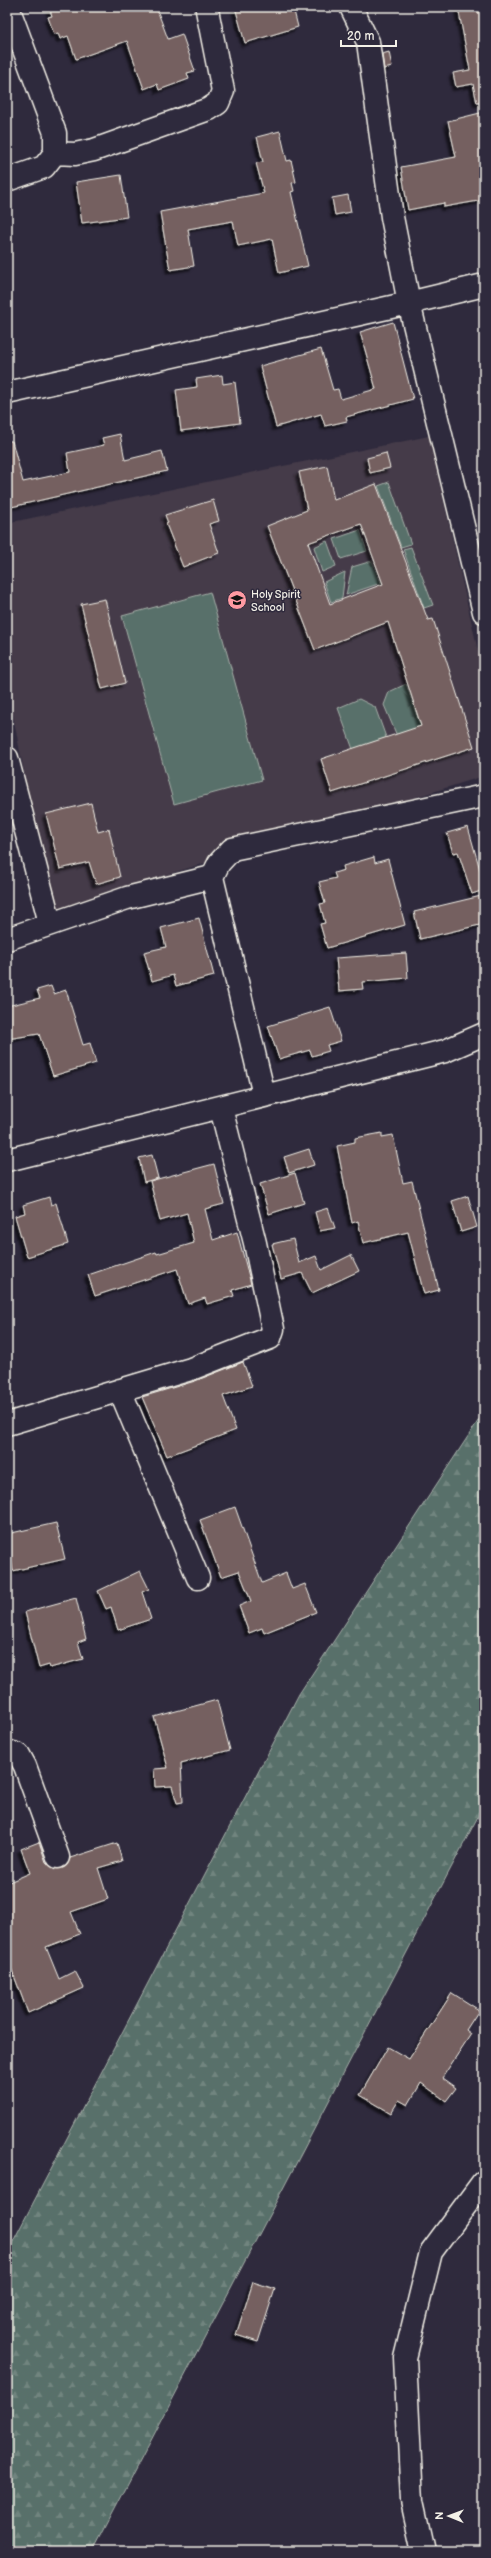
<svg xmlns="http://www.w3.org/2000/svg" width="491" height="2558" viewBox="0 0 491 2558" font-family="'Balsamiq Sans',sans-serif">
<style>
.built{fill:#443a48}
.green{fill:#59706a;stroke:#a6b0a9}
.forest{fill:url(#forest-firs);stroke:#a6b0a9}
.building{fill:#746061;stroke:#f4f1e8;fill-rule:evenodd;filter:url(#shadow)}
.lines{fill:none;stroke-linecap:round;stroke-linejoin:round}
.minor-casing{stroke:#f4f1e8;stroke-width:25}
.minor{stroke:#2f2a3d;stroke-width:22}
.labels{text-anchor:middle;dominant-baseline:central;stroke-width:3;stroke-linejoin:round;paint-order:stroke}
.poi-label{font-size:11px;fill:#f4f1e8;stroke:#2f2a3d;text-anchor:start}
</style>
<defs>
<pattern id="forest-firs" width="22" height="20" patternUnits="userSpaceOnUse"><rect width="22" height="20" fill="#59706a"/><path d="M5 1l3.5 6h-7zM16 11l3.5 6h-7z" fill="#71857f"/></pattern>
<filter id="shadow"><feDropShadow dx="-3.5" dy="3.5" stdDeviation="1" flood-color="#0009"/></filter>
</defs>
<rect width="100%" height="100%" fill="#2f2a3d"/>
<filter id="ink" filterUnits="userSpaceOnUse"><feTurbulence type="fractalNoise" baseFrequency=".025" numOctaves="2"/><feDisplacementMap in="SourceGraphic" scale="8" xChannelSelector="R" yChannelSelector="G"/><feConvolveMatrix kernelMatrix="1 2 1 2 8 2 1 2 1" color-interpolation-filters="sRGB"/></filter>
<g filter="url(#ink)">
<!-- built -->
<path class="built" d="M 429,436 L 484,677 L 484,776 L 51,911 L 7,685 L 7,523 Z"/>
<!-- green -->
<path class="green" d="M 389,482 L 411,544 L 401,547 L 378,486 Z
M 360,530 L 367,551 L 341,559 L 334,539 Z
M 327,541 L 336,566 L 322,572 L 314,547 Z
M 411,547 L 433,605 L 424,608 L 403,549 Z
M 372,561 L 381,583 L 346,595 L 352,567 Z
M 345,572 L 342,598 L 331,602 L 324,582 Z
M 210,592 L 262,780 L 174,804 L 122,616 Z
M 406,684 L 421,727 L 397,736 L 384,705 L 389,692 Z
M 359,699 L 375,707 L 387,740 L 354,752 L 338,708 Z"/>
<!-- forest -->
<path class="forest" d="M 484,1412 L 484,1805 L 93,2551 L 7,2551 L 7,2253 L 299,1694 Z"/>
<!-- building -->
<path class="building" d="M 49,7 L 156,7 L 168,39 L 182,34 L 195,71 L 187,73 L 189,79 L 159,90 L 157,84 L 144,89 L 127,41 L 76,59 L 68,36 L 60,39 L 58,33 L 54,34 L 48,17 L 52,16 Z
M 235,7 L 273,7 L 275,11 L 293,7 L 298,27 L 245,43 Z
M 458,7 L 481,7 L 484,20 L 484,103 L 477,103 L 473,84 L 456,87 L 453,73 L 470,70 Z
M 389,52 L 392,67 L 384,69 L 382,54 Z
M 484,112 L 484,200 L 444,207 L 444,203 L 408,210 L 401,167 L 456,157 L 448,121 Z
M 280,131 L 287,161 L 291,160 L 296,182 L 292,183 L 294,191 L 291,192 L 308,266 L 279,273 L 272,239 L 238,246 L 233,221 L 188,229 L 194,266 L 170,270 L 160,212 L 264,193 L 256,163 L 263,162 L 257,137 Z
M 121,175 L 127,217 L 82,223 L 76,182 Z
M 348,195 L 351,212 L 335,215 L 332,198 Z
M 393,322 L 413,399 L 346,417 L 347,421 L 325,426 L 321,414 L 276,427 L 260,366 L 321,349 L 333,390 L 338,389 L 341,399 L 376,389 L 360,332 Z
M 222,375 L 223,384 L 235,382 L 240,423 L 181,431 L 176,390 L 197,387 L 196,379 Z
M 120,434 L 125,460 L 162,451 L 167,471 L 7,508 L 7,441 L 12,441 L 23,482 L 70,472 L 67,453 L 104,445 L 102,438 Z
M 386,453 L 390,468 L 370,473 L 367,458 Z
M 327,466 L 334,500 L 376,484 L 428,620 L 433,619 L 474,747 L 332,793 L 321,759 L 421,726 L 388,622 L 315,650 L 267,526 L 307,510 L 299,472 ZM 361,524 L 383,584 L 330,604 L 308,543 Z
M 213,500 L 219,521 L 209,524 L 219,553 L 183,567 L 166,524 L 168,523 L 165,515 Z
M 105,599 L 125,683 L 102,689 L 81,604 Z
M 91,803 L 98,832 L 109,829 L 120,877 L 96,884 L 89,862 L 60,869 L 46,814 Z
M 468,827 L 484,884 L 484,890 L 472,894 L 458,852 L 453,853 L 447,833 Z
M 374,857 L 375,863 L 388,859 L 405,925 L 327,948 L 320,924 L 325,923 L 320,904 L 325,903 L 319,882 L 336,878 L 334,873 L 344,870 L 343,866 Z
M 481,896 L 484,924 L 420,939 L 414,912 Z
M 199,918 L 214,976 L 176,986 L 173,975 L 152,981 L 144,952 L 166,947 L 161,928 Z
M 406,953 L 408,978 L 362,982 L 363,989 L 339,991 L 336,958 Z
M 51,986 L 54,994 L 66,990 L 83,1045 L 90,1043 L 96,1063 L 53,1076 L 39,1034 L 7,1039 L 7,1006 L 40,998 L 37,990 Z
M 330,1007 L 341,1041 L 327,1045 L 329,1051 L 312,1056 L 310,1050 L 279,1059 L 268,1026 Z
M 382,1133 L 382,1137 L 393,1135 L 403,1183 L 412,1181 L 439,1290 L 424,1294 L 408,1232 L 363,1243 L 358,1221 L 352,1223 L 337,1146 L 355,1142 L 355,1138 Z
M 309,1149 L 314,1165 L 289,1173 L 284,1157 Z
M 152,1155 L 158,1178 L 144,1182 L 139,1158 Z
M 214,1164 L 224,1204 L 205,1209 L 213,1240 L 237,1232 L 251,1284 L 232,1290 L 234,1296 L 207,1304 L 205,1298 L 188,1304 L 177,1269 L 95,1296 L 88,1275 L 156,1252 L 157,1254 L 194,1243 L 187,1213 L 160,1221 L 150,1181 Z
M 295,1173 L 304,1203 L 269,1214 L 260,1184 Z
M 468,1196 L 477,1227 L 461,1232 L 452,1201 Z
M 49,1197 L 51,1205 L 56,1203 L 68,1244 L 27,1257 L 15,1216 L 25,1213 L 23,1205 Z
M 328,1208 L 335,1228 L 320,1231 L 315,1212 Z
M 293,1239 L 299,1263 L 316,1256 L 321,1270 L 351,1255 L 359,1271 L 312,1293 L 302,1273 L 281,1279 L 272,1244 Z
M 243,1362 L 252,1386 L 223,1396 L 236,1430 L 167,1456 L 142,1397 L 195,1381 Z
M 235,1507 L 262,1583 L 286,1573 L 292,1589 L 305,1584 L 316,1612 L 264,1633 L 262,1628 L 249,1633 L 239,1606 L 251,1601 L 239,1571 L 221,1577 L 200,1520 Z
M 56,1523 L 65,1559 L 13,1571 L 7,1534 Z
M 140,1571 L 149,1589 L 142,1592 L 151,1619 L 118,1630 L 111,1607 L 106,1609 L 98,1591 Z
M 76,1598 L 86,1639 L 78,1642 L 83,1659 L 50,1668 L 49,1665 L 39,1668 L 25,1612 Z
M 217,1700 L 230,1750 L 181,1763 L 183,1802 L 177,1803 L 172,1786 L 155,1787 L 154,1769 L 168,1768 L 154,1717 Z
M 39,1842 L 46,1862 L 55,1869 L 67,1865 L 70,1858 L 117,1843 L 122,1861 L 98,1868 L 108,1899 L 71,1912 L 80,1934 L 46,1947 L 59,1979 L 75,1971 L 84,1988 L 28,2013 L 7,1957 L 7,1883 L 30,1873 L 21,1849 Z
M 452,1993 L 479,2010 L 466,2030 L 471,2034 L 442,2078 L 456,2088 L 446,2101 L 421,2083 L 408,2105 L 399,2100 L 391,2113 L 360,2095 L 388,2047 L 409,2059 Z
M 253,2282 L 275,2289 L 258,2342 L 236,2335 Z"/>
<g class="lines">
<defs>
<path id="minor" d="M 55,153 L 75,154 L 94,150 L 209,109 L 218,103 L 223,91 L 207,10
M 7,180 L 44,167 L 55,153 L 55,133 L 8,7
M 484,285 L 409,303 L 484,612
M 7,393 L 409,303 L 392,217 L 368,42 L 351,7
M 7,758 L 50,923
M 212,877 L 264,1095
M 7,939 L 127,898 L 212,877 L 219,863 L 232,849 L 484,796
M 7,1160 L 445,1051 L 484,1034
M 120,1390 L 198,1578
M 7,1424 L 191,1369 L 270,1338 L 273,1329 L 255,1243 L 221,1108
M 7,1751 L 19,1755 L 25,1766 L 58,1857
M 423,2551 L 412,2501 L 405,2358 L 431,2252 L 483,2182"/>
</defs>
<!-- minor casing -->
<use href="#minor" class="minor-casing"/>
<!-- minor -->
<use href="#minor" class="minor"/>
</g>
</g>
<!-- icons -->
<defs>
<symbol id="school-disc" viewBox="-11 -11 22 22"><circle r="9.5" fill="#ff9aa2" stroke="#2f2a3d"/><path d="M0-5L7-2L0 1L-7-2ZM-4 1L0 2.5L4 1V4Q0 6-4 4Z" fill="#111"/></symbol>
</defs>
<g fill-rule="evenodd">
<use href="#school-disc" x="226" y="589" width="22" height="22"/>
</g>
<g class="labels">
<!-- poi labels -->
<g class="poi-label">
<text x="251" y="594">Holy Spirit<tspan x="251" dy="13">School</tspan></text>
</g>
</g>
<!-- margin -->
<rect width="491" height="2558" fill="none" stroke="#2f2a3d" stroke-width="24"/>
<rect x="12" y="12" width="467" height="2534" fill="none" stroke="#f4f1e8" stroke-width="1.5" filter="url(#ink)"/>
<!-- north arrow -->
<g transform="translate(449 2516) rotate(271)" stroke="#2f2a3d" stroke-width="3" paint-order="stroke">
<path d="M0-3L7 15L0 10L-7 15Z" fill="#f4f1e8"/>
<text y="-6" font-size="11" font-weight="bold" text-anchor="middle" fill="#f4f1e8">N</text>
</g>
<!-- scale -->
<path d="M341 40v6h55v-6" fill="none" stroke="#f4f1e8" stroke-width="2"/>
<text x="347" y="40" font-size="12" fill="#f4f1e8" stroke="#2f2a3d" stroke-width="3" paint-order="stroke">20 m</text>
</svg>
